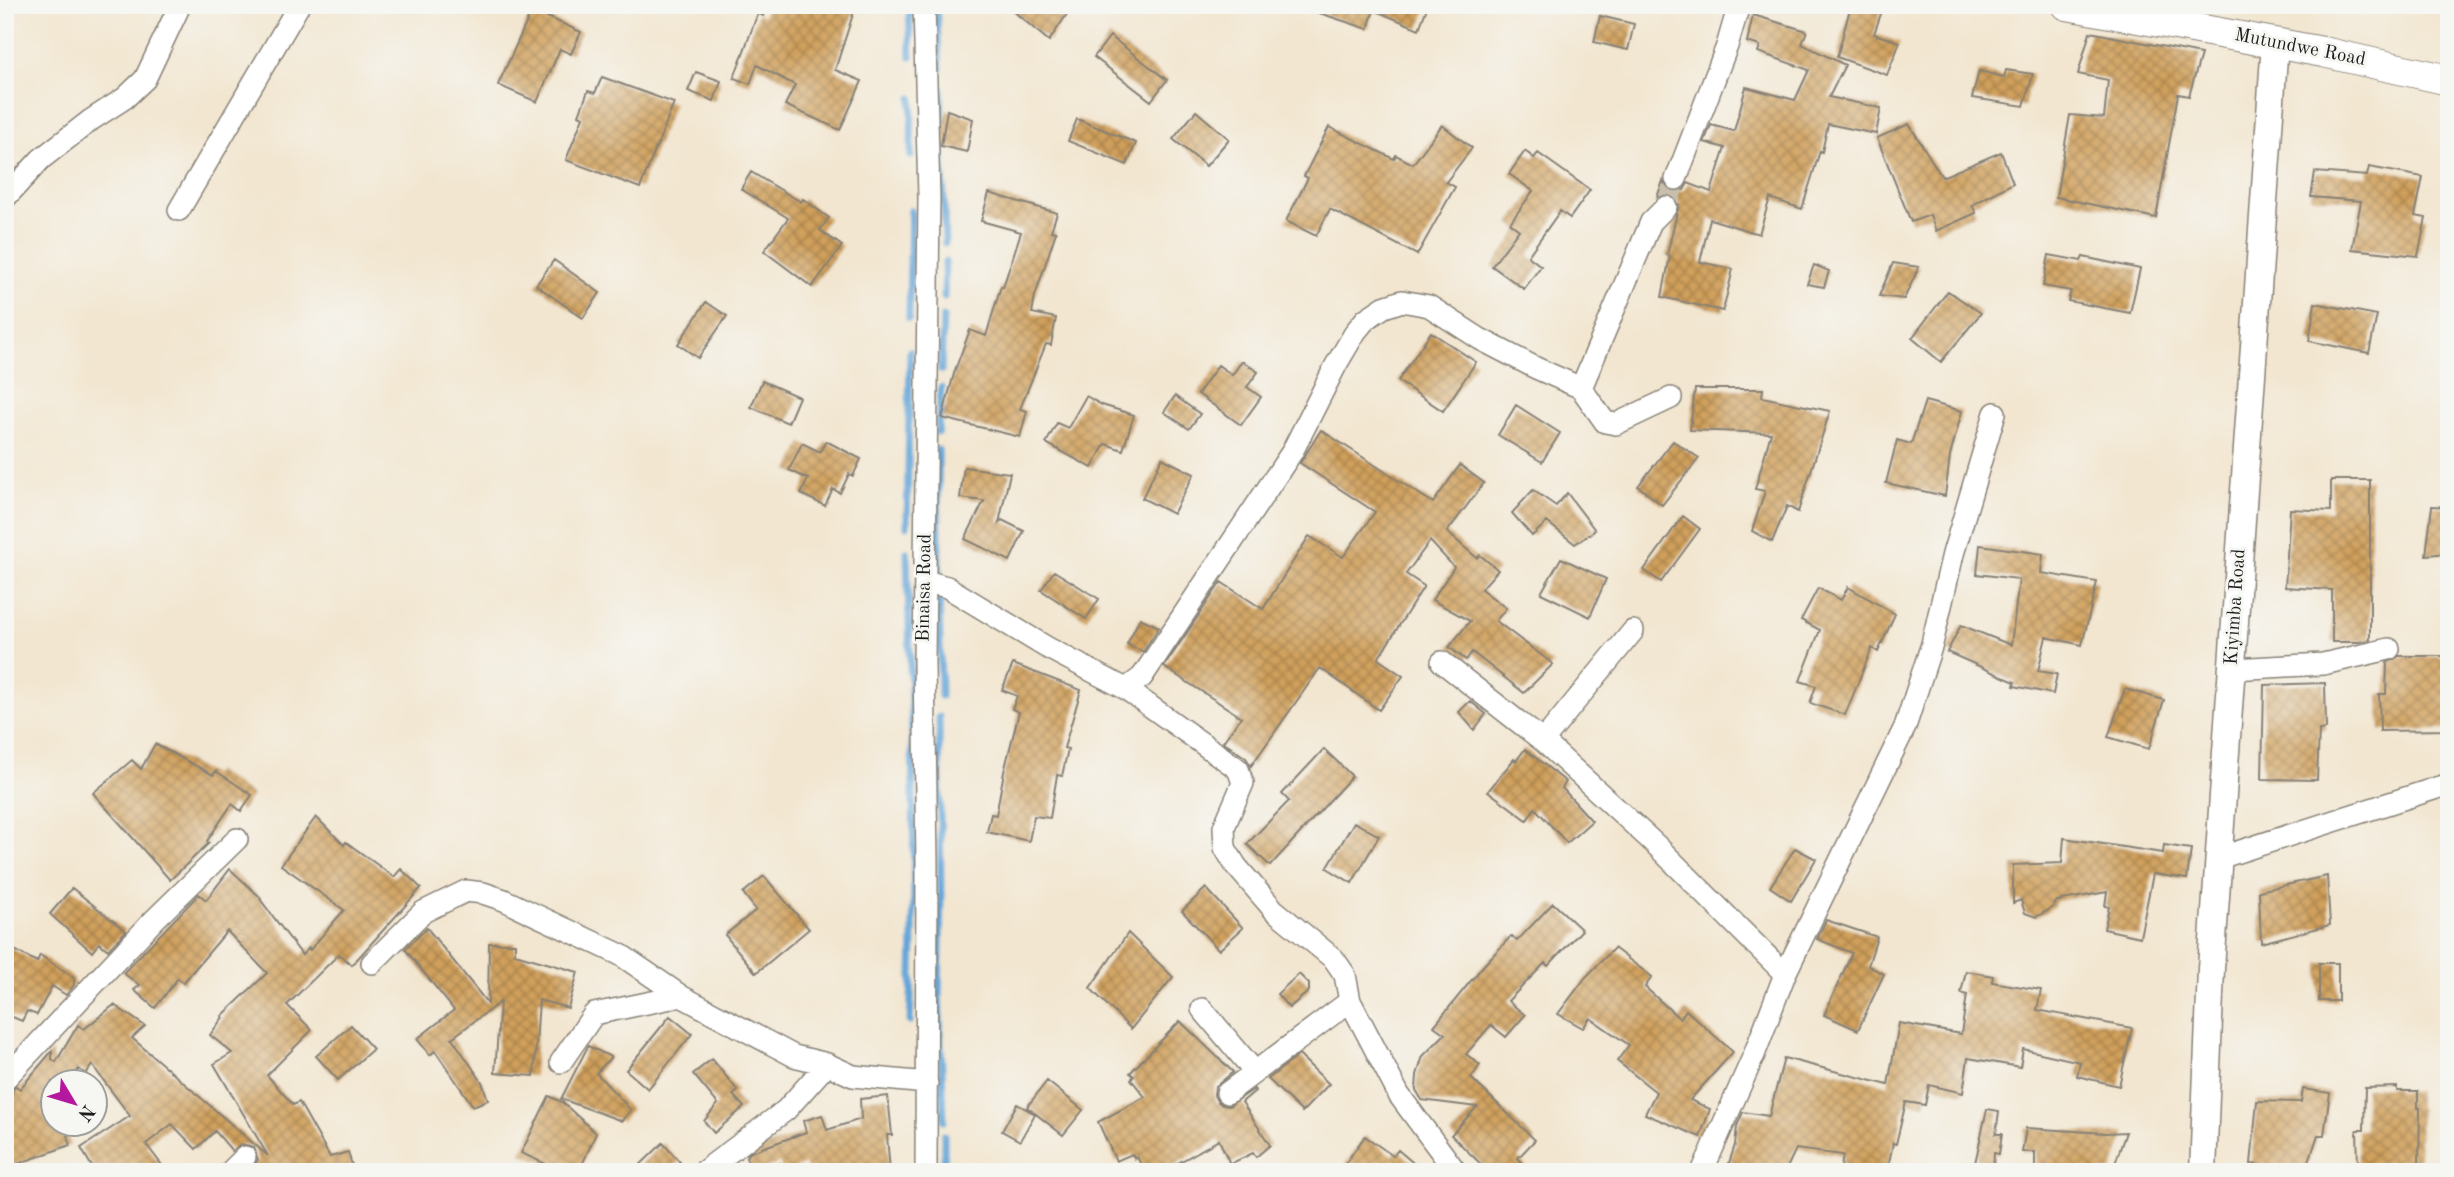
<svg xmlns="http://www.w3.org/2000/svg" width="2454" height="1177" viewBox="0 0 2454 1177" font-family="'Old Standard TT',serif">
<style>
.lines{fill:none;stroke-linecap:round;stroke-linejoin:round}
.stream{stroke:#64a5d8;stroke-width:7}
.building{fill:url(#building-cross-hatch)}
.minor-tunnel{stroke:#c7beac;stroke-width:21;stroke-dasharray:21 10;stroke-linecap:butt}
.minor-casing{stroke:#878176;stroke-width:24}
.tertiary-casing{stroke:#878176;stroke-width:29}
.secondary-casing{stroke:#878176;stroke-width:32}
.minor{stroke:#fff;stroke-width:21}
.tertiary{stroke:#fff;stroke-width:26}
.secondary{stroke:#fff;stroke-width:30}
.labels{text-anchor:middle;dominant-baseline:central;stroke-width:6;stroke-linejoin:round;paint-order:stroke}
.street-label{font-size:19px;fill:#1c1c1c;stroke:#f6f6f2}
</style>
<defs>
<pattern id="building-cross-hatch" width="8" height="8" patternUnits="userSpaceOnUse" patternTransform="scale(1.75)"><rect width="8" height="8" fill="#d0a05c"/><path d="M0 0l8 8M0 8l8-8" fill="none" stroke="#a8824b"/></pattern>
</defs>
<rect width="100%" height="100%" fill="#f6f6f2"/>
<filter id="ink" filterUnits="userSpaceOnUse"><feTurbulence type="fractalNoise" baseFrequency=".0143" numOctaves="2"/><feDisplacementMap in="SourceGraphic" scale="14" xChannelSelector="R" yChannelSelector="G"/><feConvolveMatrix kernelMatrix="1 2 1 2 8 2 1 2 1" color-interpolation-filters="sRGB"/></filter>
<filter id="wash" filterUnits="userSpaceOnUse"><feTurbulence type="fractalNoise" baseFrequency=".00686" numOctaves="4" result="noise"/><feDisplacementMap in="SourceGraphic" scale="28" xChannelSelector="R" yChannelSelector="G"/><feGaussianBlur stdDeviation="1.57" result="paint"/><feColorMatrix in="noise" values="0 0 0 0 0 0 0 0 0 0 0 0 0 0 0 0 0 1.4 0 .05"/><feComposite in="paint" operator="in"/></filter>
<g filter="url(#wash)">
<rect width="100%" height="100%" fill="#f2e6d0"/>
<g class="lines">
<!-- stream -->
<path class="stream" d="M 909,5 L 911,57
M 936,5 L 940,70
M 941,89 L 945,243
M 911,156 L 912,98
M 944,297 L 945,262
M 909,318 L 911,210
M 941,370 L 943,317
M 938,432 L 941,388
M 938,450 L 939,572
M 907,526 L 910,351
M 907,552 C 911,709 918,865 910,1022
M 939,595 L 941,696
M 939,717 L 941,894 L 939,996 L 944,1120
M 944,1172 L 944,1135"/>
</g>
<g id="blocks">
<!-- building -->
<path class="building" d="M 767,5 L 856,5 L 835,70 L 862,81 L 840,130 L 785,105 L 795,85 L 757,65 L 750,84 L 734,78 L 758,13 L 763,16 Z
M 1006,5 L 1073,5 L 1049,41 Z
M 1307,5 L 1428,5 L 1419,29 L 1374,10 L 1368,29 L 1307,9 Z
M 1851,5 L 1884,5 L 1874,34 L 1900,42 L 1887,75 L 1837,57 Z
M 532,10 L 581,32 L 571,54 L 560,49 L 537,102 L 498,85 Z
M 1753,15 L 1807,31 L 1802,44 L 1845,65 L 1829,97 L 1881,108 L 1876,134 L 1828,124 L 1822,152 L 1820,151 L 1802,209 L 1770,198 L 1759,234 L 1710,219 L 1700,262 L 1733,269 L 1723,311 L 1662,297 L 1670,256 L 1667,255 L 1679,204 L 1670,195 L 1657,197 L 1663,181 L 1666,188 L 1672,191 L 1684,190 L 1688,183 L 1711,192 L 1725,148 L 1704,142 L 1711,125 L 1734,131 L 1746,87 L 1795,100 L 1809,70 L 1758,52 L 1760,46 L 1747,42 Z
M 1600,16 L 1634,24 L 1628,50 L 1594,42 Z
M 2090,32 L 2201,54 L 2189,96 L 2178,94 L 2156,218 L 2056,197 L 2070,115 L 2104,118 L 2108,80 L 2078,74 Z
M 1110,36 L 1167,80 L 1151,101 L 1094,57 Z
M 2006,70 L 2033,74 L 2024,106 L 1972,98 L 1979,71 L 2004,77 Z
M 696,72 L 721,81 L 714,101 L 688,91 Z
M 602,77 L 674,103 L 640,188 L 566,160 L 583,117 L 579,115 L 588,91 L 595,93 Z
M 947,110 L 973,119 L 967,152 L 941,146 Z
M 1196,111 L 1229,139 L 1206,166 L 1173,139 Z
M 1077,119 L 1136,143 L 1127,165 L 1068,141 Z
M 1909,124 L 1942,177 L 2001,152 L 2013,183 L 1972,205 L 1976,213 L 1936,231 L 1930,215 L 1911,222 L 1877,138 Z
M 1442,125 L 1472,148 L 1446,182 L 1455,187 L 1417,255 L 1330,209 L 1316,236 L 1286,221 L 1308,178 L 1304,176 L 1329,127 L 1394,159 L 1396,155 L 1413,164 Z
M 1525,151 L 1534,158 L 1538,153 L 1590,190 L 1570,218 L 1560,211 L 1528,256 L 1541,266 L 1524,289 L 1492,266 L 1519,230 L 1510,223 L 1533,191 L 1509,174 Z
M 2369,167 L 2423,177 L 2415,216 L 2426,218 L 2418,256 L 2352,249 L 2361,201 L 2311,197 L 2315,172 L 2367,176 Z
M 751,172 L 801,202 L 803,199 L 829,218 L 820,230 L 842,246 L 812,287 L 764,251 L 788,218 L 741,189 Z
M 989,193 L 1057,213 L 1051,231 L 1056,232 L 1035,296 L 1032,313 L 1056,318 L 1051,345 L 1046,344 L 1020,409 L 1027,411 L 1020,437 L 942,418 L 955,370 L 970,330 L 986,336 L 1001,286 L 1003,287 L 1021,232 L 981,221 Z
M 2049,255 L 2081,261 L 2083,257 L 2140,269 L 2130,313 L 2068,301 L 2071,291 L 2043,286 Z
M 554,260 L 600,293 L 583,318 L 536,285 Z
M 1893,263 L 1919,267 L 1904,299 L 1879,296 Z
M 1814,265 L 1829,271 L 1824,287 L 1807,284 Z
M 1948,291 L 1981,313 L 1941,362 L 1912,338 Z
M 706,302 L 727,316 L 698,358 L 678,344 Z
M 2315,303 L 2377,315 L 2369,353 L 2309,341 Z
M 1431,332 L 1476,362 L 1443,411 L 1398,381 Z
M 1242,361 L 1258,372 L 1247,387 L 1261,397 L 1241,425 L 1198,394 L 1218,365 L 1232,375 Z
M 762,381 L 799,397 L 788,423 L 751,407 Z
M 1695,389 L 1763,389 L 1762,397 L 1830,411 L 1798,512 L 1787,506 L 1772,542 L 1752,531 L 1765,491 L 1755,489 L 1771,433 L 1690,430 Z
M 1086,396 L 1102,405 L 1134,415 L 1123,450 L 1105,444 L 1092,468 L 1046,443 L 1057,423 L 1068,428 Z
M 1175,396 L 1200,414 L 1189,429 L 1164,412 Z
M 1925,401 L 1962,411 L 1950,456 L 1945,496 L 1886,483 L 1897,440 L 1911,444 Z
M 1516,405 L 1560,433 L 1542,462 L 1498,435 Z
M 1321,430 L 1433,503 L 1460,465 L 1484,483 L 1447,532 L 1477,558 L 1480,555 L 1498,570 L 1481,589 L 1506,608 L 1496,621 L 1553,664 L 1524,693 L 1472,652 L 1466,660 L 1449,647 L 1470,621 L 1432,600 L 1454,567 L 1430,541 L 1406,574 L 1424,586 L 1378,659 L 1403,676 L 1379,710 L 1320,668 L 1251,766 L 1246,758 L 1223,742 L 1241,717 L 1164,667 L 1221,582 L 1263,609 L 1309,536 L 1343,557 L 1375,512 L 1300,463 Z
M 826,441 L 861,459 L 853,476 L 849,474 L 840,493 L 833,489 L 825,506 L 801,494 L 808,479 L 789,470 L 802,443 L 820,452 Z
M 1673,441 L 1699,458 L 1662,505 L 1638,486 Z
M 1162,458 L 1194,474 L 1173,514 L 1142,498 Z
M 964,467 L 1010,473 L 999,523 L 1002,520 L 1024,531 L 1010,561 L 965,539 L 984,501 L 960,498 Z
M 2331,480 L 2370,480 L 2370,640 L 2359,642 L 2332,642 L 2332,590 L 2285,587 L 2290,509 L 2331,511 Z
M 1533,490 L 1556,506 L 1567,493 L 1595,530 L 1575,544 L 1547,522 L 1532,536 L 1512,513 Z
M 2432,506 L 2449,507 L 2449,553 L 2426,555 Z
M 1683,516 L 1700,529 L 1661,582 L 1644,570 Z
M 1980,545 L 2043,554 L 2041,573 L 2097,582 L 2082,645 L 2046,637 L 2038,671 L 2057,674 L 2053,694 L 2014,686 L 2015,682 L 1947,652 L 1961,625 L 2011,645 L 2019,579 L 1977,574 Z
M 1561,558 L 1606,579 L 1590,617 L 1541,593 Z
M 1054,571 L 1099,599 L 1086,619 L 1041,590 Z
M 1848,587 L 1895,614 L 1878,652 L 1872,648 L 1845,715 L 1810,703 L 1816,686 L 1800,681 L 1820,630 L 1801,620 L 1818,588 L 1841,600 Z
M 1140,618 L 1159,627 L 1143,652 L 1127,644 Z
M 2399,656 L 2449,656 L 2449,730 L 2380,731 L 2379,694 L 2386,694 L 2387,663 Z
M 1013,664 L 1081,690 L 1064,748 L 1068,749 L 1062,776 L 1057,775 L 1050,818 L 1034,816 L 1029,841 L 987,832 L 991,814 L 996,815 L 1004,772 L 1019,712 L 1012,709 L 1017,696 L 1002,690 Z
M 2325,683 L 2326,729 L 2319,730 L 2317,780 L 2262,779 L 2264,685 Z
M 2125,689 L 2164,700 L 2149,749 L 2108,737 Z
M 1470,701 L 1486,714 L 1474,730 L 1459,712 Z
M 155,744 L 213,775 L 216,771 L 252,795 L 241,811 L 232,804 L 207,841 L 209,843 L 170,880 L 93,793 L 132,760 L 141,769 Z
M 1324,749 L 1352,776 L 1270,866 L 1247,844 L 1289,801 L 1282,794 Z
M 1525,749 L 1566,782 L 1562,788 L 1592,821 L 1567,843 L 1535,808 L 1527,820 L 1488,791 L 1514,759 L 1516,761 Z
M 316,817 L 344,845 L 346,842 L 394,877 L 401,869 L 421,888 L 352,965 L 339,954 L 287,1005 L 312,1030 L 267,1075 L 293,1105 L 299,1102 L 330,1157 L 348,1152 L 354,1172 L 250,1172 L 258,1160 L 254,1147 L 242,1144 L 232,1151 L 215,1131 L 196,1149 L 172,1124 L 146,1144 L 167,1172 L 95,1172 L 81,1148 L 130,1116 L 92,1065 L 86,1074 L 79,1069 L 69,1082 L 52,1082 L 52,1124 L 66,1124 L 70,1145 L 12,1166 L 5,1155 L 5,1121 L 13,1089 L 16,1086 L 20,1089 L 52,1051 L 52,1059 L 56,1062 L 78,1025 L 84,1029 L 114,1005 L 145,1026 L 132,1038 L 268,1156 L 214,1064 L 232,1053 L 210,1035 L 223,1017 L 222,1016 L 267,973 L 227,931 L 183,983 L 178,978 L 155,1008 L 134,990 L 140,985 L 123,973 L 199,894 L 206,900 L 230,869 L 261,898 L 260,899 L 302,955 L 309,948 L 310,950 L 344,910 L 281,865 Z
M 1354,822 L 1379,836 L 1352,883 L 1327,868 Z
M 2064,838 L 2163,853 L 2164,845 L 2191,849 L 2187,879 L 2153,874 L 2140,937 L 2104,929 L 2109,907 L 2105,906 L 2107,892 L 2057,901 L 2052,908 L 2036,917 L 2025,913 L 2021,900 L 2013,903 L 2013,865 L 2062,863 Z
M 1795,848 L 1816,859 L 1791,901 L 1770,887 Z
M 764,876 L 809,929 L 756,973 L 725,935 L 756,910 L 743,893 Z
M 2327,876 L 2330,925 L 2261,943 L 2259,891 Z
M 72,888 L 126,931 L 108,950 L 99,943 L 92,952 L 50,914 Z
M 1206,888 L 1243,928 L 1219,950 L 1182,911 Z
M 1553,903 L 1582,930 L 1548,966 L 1545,963 L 1508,1001 L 1525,1015 L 1506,1037 L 1491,1025 L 1466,1054 L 1480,1065 L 1471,1078 L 1535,1140 L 1518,1158 L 1531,1172 L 1489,1172 L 1451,1135 L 1477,1107 L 1422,1100 L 1416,1090 L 1417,1075 L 1423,1056 L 1445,1034 L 1434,1026 L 1483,966 L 1511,936 L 1517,941 Z
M 1826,920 L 1877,937 L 1868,966 L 1884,974 L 1858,1030 L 1824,1015 L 1852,953 L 1817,939 Z
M 427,928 L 488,1004 L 489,943 L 515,943 L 515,954 L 578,972 L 568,1008 L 539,1000 L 534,1076 L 495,1073 L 500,1002 L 452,1038 L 482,1082 L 488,1100 L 473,1106 L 435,1051 L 430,1055 L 417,1039 L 454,1010 L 405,949 Z
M 1128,933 L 1173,977 L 1131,1029 L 1090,988 Z
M 5,945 L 37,962 L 40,955 L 74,978 L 74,985 L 66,995 L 52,986 L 37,1015 L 27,1011 L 22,1021 L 5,1014 Z
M 1614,948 L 1652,977 L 1645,987 L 1680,1019 L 1686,1010 L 1733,1052 L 1690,1100 L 1710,1109 L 1700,1137 L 1645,1114 L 1656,1092 L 1617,1061 L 1629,1045 L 1590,1018 L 1583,1028 L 1558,1014 L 1586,977 Z
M 2319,963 L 2338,963 L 2338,1001 L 2319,1001 Z
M 1966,971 L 1993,976 L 1992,982 L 2041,990 L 2037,1010 L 2132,1028 L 2119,1086 L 2077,1076 L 2080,1062 L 2023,1049 L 2020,1067 L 1968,1058 L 1963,1093 L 1929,1085 L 1925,1105 L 1906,1102 L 1896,1144 L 1893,1143 L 1887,1172 L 1840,1172 L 1843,1155 L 1796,1149 L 1785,1172 L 1726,1172 L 1735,1145 L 1737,1126 L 1743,1112 L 1769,1116 L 1784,1058 L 1888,1085 L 1899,1023 L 1961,1034 L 1967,995 L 1961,993 Z
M 1299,974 L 1309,984 L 1309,991 L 1289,1008 L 1277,994 Z
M 670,1016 L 692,1034 L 648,1089 L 626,1070 Z
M 1180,1021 L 1233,1072 L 1215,1087 L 1214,1095 L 1217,1101 L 1222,1105 L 1229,1106 L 1254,1089 L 1255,1091 L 1242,1102 L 1270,1145 L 1256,1157 L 1253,1153 L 1230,1164 L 1219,1140 L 1162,1172 L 1145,1172 L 1137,1157 L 1135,1159 L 1132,1154 L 1116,1161 L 1098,1122 L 1145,1097 L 1131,1079 L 1134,1076 L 1130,1073 Z
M 351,1025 L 373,1049 L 338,1080 L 316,1056 Z
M 588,1046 L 611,1057 L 596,1073 L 631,1110 L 622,1121 L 561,1099 Z
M 1299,1055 L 1329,1084 L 1302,1112 L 1268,1079 Z
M 712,1059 L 738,1091 L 733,1095 L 744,1107 L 714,1133 L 704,1121 L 718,1104 L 693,1074 Z
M 1047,1081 L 1083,1110 L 1063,1135 L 1027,1107 Z
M 2397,1087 L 2397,1091 L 2418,1091 L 2418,1108 L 2420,1108 L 2419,1163 L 2358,1165 L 2357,1130 L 2364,1130 L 2365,1088 Z
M 2303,1089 L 2330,1093 L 2324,1135 L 2318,1135 L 2306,1170 L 2251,1164 L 2257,1101 L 2301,1102 Z
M 549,1096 L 562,1102 L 596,1133 L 579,1172 L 551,1172 L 553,1167 L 521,1153 Z
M 888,1096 L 892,1135 L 887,1135 L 890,1172 L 808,1172 L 805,1164 L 789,1172 L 782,1172 L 780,1163 L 757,1172 L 752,1172 L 746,1157 L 751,1152 L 806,1132 L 803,1121 L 822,1115 L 827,1130 L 861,1119 L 860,1099 Z
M 1017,1104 L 1035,1114 L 1020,1141 L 1002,1131 Z
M 1987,1109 L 1999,1111 L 1996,1134 L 2002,1134 L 1999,1154 L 1994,1153 L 1993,1172 L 1973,1172 Z
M 2026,1128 L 2106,1133 L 2126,1132 L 2112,1172 L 2035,1172 L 2035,1152 L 2022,1152 Z
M 1365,1136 L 1393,1156 L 1398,1150 L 1424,1172 L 1356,1172 L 1345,1164 Z
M 663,1143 L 680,1162 L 668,1172 L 633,1172 Z"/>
</g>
</g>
<g filter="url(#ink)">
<use href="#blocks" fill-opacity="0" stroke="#878176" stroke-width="2"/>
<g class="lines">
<!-- minor-tunnel -->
<path class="minor-tunnel" d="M 1666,207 L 1676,179"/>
<defs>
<path id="minor" d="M 924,5 L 929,197 L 924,663 L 927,863 L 926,1172
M 1676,179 L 1727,46 L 1739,5
M 5,198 L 41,159 L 91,120 L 125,98 L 145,79 L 180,5
M 179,210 L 299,5
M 1581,388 L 1605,422 L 1616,424 L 1671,398
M 925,581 L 947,587 L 1046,647 L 1126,689 L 1142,677 L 1292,452 L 1336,365 L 1356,331 L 1366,319 L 1384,307 L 1402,301 L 1429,306 L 1480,339 L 1536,368 L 1581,388 L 1651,222 L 1666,207
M 1442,662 L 1543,741 L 1655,844 L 1785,974
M 2232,669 L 2323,664 L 2389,649
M 1126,689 L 1238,769 L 1243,783 L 1224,827 L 1225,848 L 1236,866 L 1274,910 L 1334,959 L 1345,975 L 1350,1001
M 1543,741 L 1633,631
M 2219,858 L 2449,784
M 372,963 L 423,912 L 466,891 L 483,893 L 504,900 L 621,955 L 681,996 L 794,1056 L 827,1064 L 853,1076 L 927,1083
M 1202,1009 L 1255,1072
M 561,1062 L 594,1014 L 681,996
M 5,1079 L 154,920 L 237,839
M 1227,1093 L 1350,1001 L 1399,1095 L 1456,1172
M 230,1172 L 245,1157
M 703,1172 L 786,1110 L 827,1064
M 1702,1172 L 1754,1055 L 1785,974 L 1905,727 L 1932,644 L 1953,554 L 1995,413"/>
<path id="tertiary" d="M 2203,1172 L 2211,969 L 2275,42"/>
<path id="secondary" d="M 2067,5 L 2323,52 L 2449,80"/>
</defs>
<!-- minor casing -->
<use href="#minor" class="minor-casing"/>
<!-- tertiary casing -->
<use href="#tertiary" class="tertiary-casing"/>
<!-- secondary casing -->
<use href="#secondary" class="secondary-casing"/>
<!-- minor -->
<use href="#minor" class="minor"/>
<!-- tertiary -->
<use href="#tertiary" class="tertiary"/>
<!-- secondary -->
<use href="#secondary" class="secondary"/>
</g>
</g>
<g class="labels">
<!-- street labels -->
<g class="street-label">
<text transform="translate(2300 48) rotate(11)">Mutundwe Road</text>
<text transform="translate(925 588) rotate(-89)">Binaisa Road</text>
<text transform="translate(2236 607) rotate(-86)">Kiyimba Road</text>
</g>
</g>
<!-- margin -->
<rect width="2454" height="1177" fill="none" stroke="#f6f6f2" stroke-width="28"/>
<!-- north arrow -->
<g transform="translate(74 1103) rotate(128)"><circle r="33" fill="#f6f6f2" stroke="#9f9f9c" stroke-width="2"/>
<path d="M0-5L12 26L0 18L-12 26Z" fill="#b5179e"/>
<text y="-10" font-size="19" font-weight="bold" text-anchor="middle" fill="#1c1c1c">N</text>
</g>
</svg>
